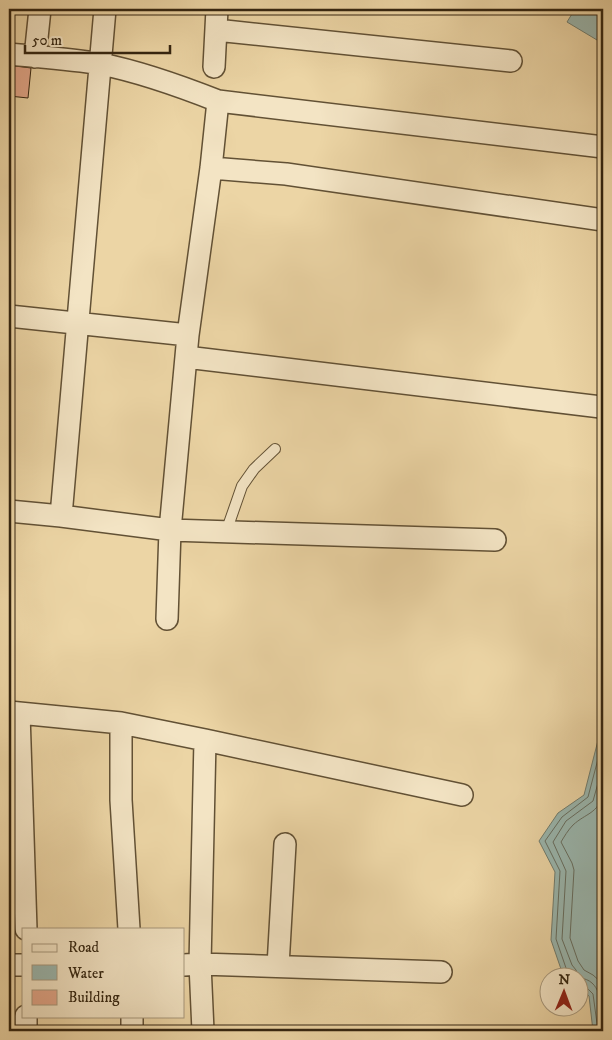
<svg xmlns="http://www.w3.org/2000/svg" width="612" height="1040" viewBox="0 0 612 1040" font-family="'IM FELL DW Pica',serif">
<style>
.water{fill:#9ab7af;stroke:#717d6f}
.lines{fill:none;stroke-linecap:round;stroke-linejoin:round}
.shore{stroke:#676e60;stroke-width:1}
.building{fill:#e3a78a;stroke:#342510}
.service-casing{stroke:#625135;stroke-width:12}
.minor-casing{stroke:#625135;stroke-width:24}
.service{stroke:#f3e4c4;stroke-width:10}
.minor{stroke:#f3e4c4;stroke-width:21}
</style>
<rect width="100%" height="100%" fill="#ecd5a5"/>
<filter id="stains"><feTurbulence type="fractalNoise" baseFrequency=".004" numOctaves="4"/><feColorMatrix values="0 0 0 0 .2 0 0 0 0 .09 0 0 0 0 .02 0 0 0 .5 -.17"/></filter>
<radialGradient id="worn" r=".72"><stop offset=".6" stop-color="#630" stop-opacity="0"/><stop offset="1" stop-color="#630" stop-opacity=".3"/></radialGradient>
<!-- water -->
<path class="water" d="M 575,9 L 603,9 L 603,41 L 597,40 L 567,22 Z
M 603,721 L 603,1031 L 593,1031 L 589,996 L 580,988 L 580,978 L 568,977 L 562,972 L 551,940 L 555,872 L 539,841 L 558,813 L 584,795 Z"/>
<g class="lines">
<!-- shore -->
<path class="shore" d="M 603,794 C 598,814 586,813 573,825 C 568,830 564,837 561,842 L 572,863 L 574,870 L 570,938 L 578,961 L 584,970 L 593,975 L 603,984
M 571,978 L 570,973 L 566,968 L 556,939 L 560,871 L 545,841 L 562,817 L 588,797 L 603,740
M 578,978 L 576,970 L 572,965 L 562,939 L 566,871 L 553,842 L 566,821 L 593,801 L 603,765
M 580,978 C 601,980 601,1003 603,1020
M 580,984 L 584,985 L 593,994 L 598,1031"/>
</g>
<!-- building -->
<path class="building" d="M 9,65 L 31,68 L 28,98 L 9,96 Z"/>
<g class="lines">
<defs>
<path id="service" d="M 226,532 L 242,486 L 254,469 L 275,449"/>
<path id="minor" d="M 216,30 L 511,61
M 9,54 C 39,57 71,59 101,64 C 141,72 180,86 218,101 L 603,147
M 35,57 L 40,9
M 214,67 L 217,9
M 211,168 L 286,174 L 603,220
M 9,316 L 188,335
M 186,357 L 601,407
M 9,511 L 61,516 L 170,530 L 495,540
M 61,516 L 105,9
M 167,619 L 170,530 L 188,335 L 211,168 L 218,101
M 9,712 L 121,723 L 205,740 L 200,964 L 203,1031
M 19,713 L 26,929
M 121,723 L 121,800 L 129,929
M 205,740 L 462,795
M 9,965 L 24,965
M 184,965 L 200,964 L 441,972
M 278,966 L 285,844
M 132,1016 L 132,1031
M 26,1031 L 26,1016"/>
</defs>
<!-- service casing -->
<use href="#service" class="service-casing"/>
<!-- minor casing -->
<use href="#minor" class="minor-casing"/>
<!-- service -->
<use href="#service" class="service"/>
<!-- minor -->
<use href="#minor" class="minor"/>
</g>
<!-- margin -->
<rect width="612" height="1040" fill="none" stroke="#ecd5a5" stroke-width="30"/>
<rect x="10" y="10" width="592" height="1020" fill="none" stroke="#342510" stroke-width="2.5"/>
<rect x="15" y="15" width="582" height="1010" fill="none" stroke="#342510"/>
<!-- legend -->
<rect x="22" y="928" width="162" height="90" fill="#f3e4c4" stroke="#a7987c"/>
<rect x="32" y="944" width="25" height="8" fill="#f3e4c4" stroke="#a7987c"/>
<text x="68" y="952" font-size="15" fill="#342510">Road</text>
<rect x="32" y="965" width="25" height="15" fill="#9ab7af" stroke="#a7987c"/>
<text x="68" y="978" font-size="15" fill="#342510">Water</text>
<rect x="32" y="990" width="25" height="15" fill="#e3a78a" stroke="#a7987c"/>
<text x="68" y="1002" font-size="15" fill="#342510">Building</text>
<!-- north arrow -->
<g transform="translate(564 992) rotate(1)"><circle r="24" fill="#f3e4c4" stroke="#a7987c"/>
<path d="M0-4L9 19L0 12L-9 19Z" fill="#8f2418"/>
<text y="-8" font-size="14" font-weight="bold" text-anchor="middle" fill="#342510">N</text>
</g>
<!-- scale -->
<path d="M25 45v8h145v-8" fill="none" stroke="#342510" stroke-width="2.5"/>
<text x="32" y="45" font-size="15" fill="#342510" stroke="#f3e4c4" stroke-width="4" paint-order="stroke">50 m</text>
<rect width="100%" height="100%" filter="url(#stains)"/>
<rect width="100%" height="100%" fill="url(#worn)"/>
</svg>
